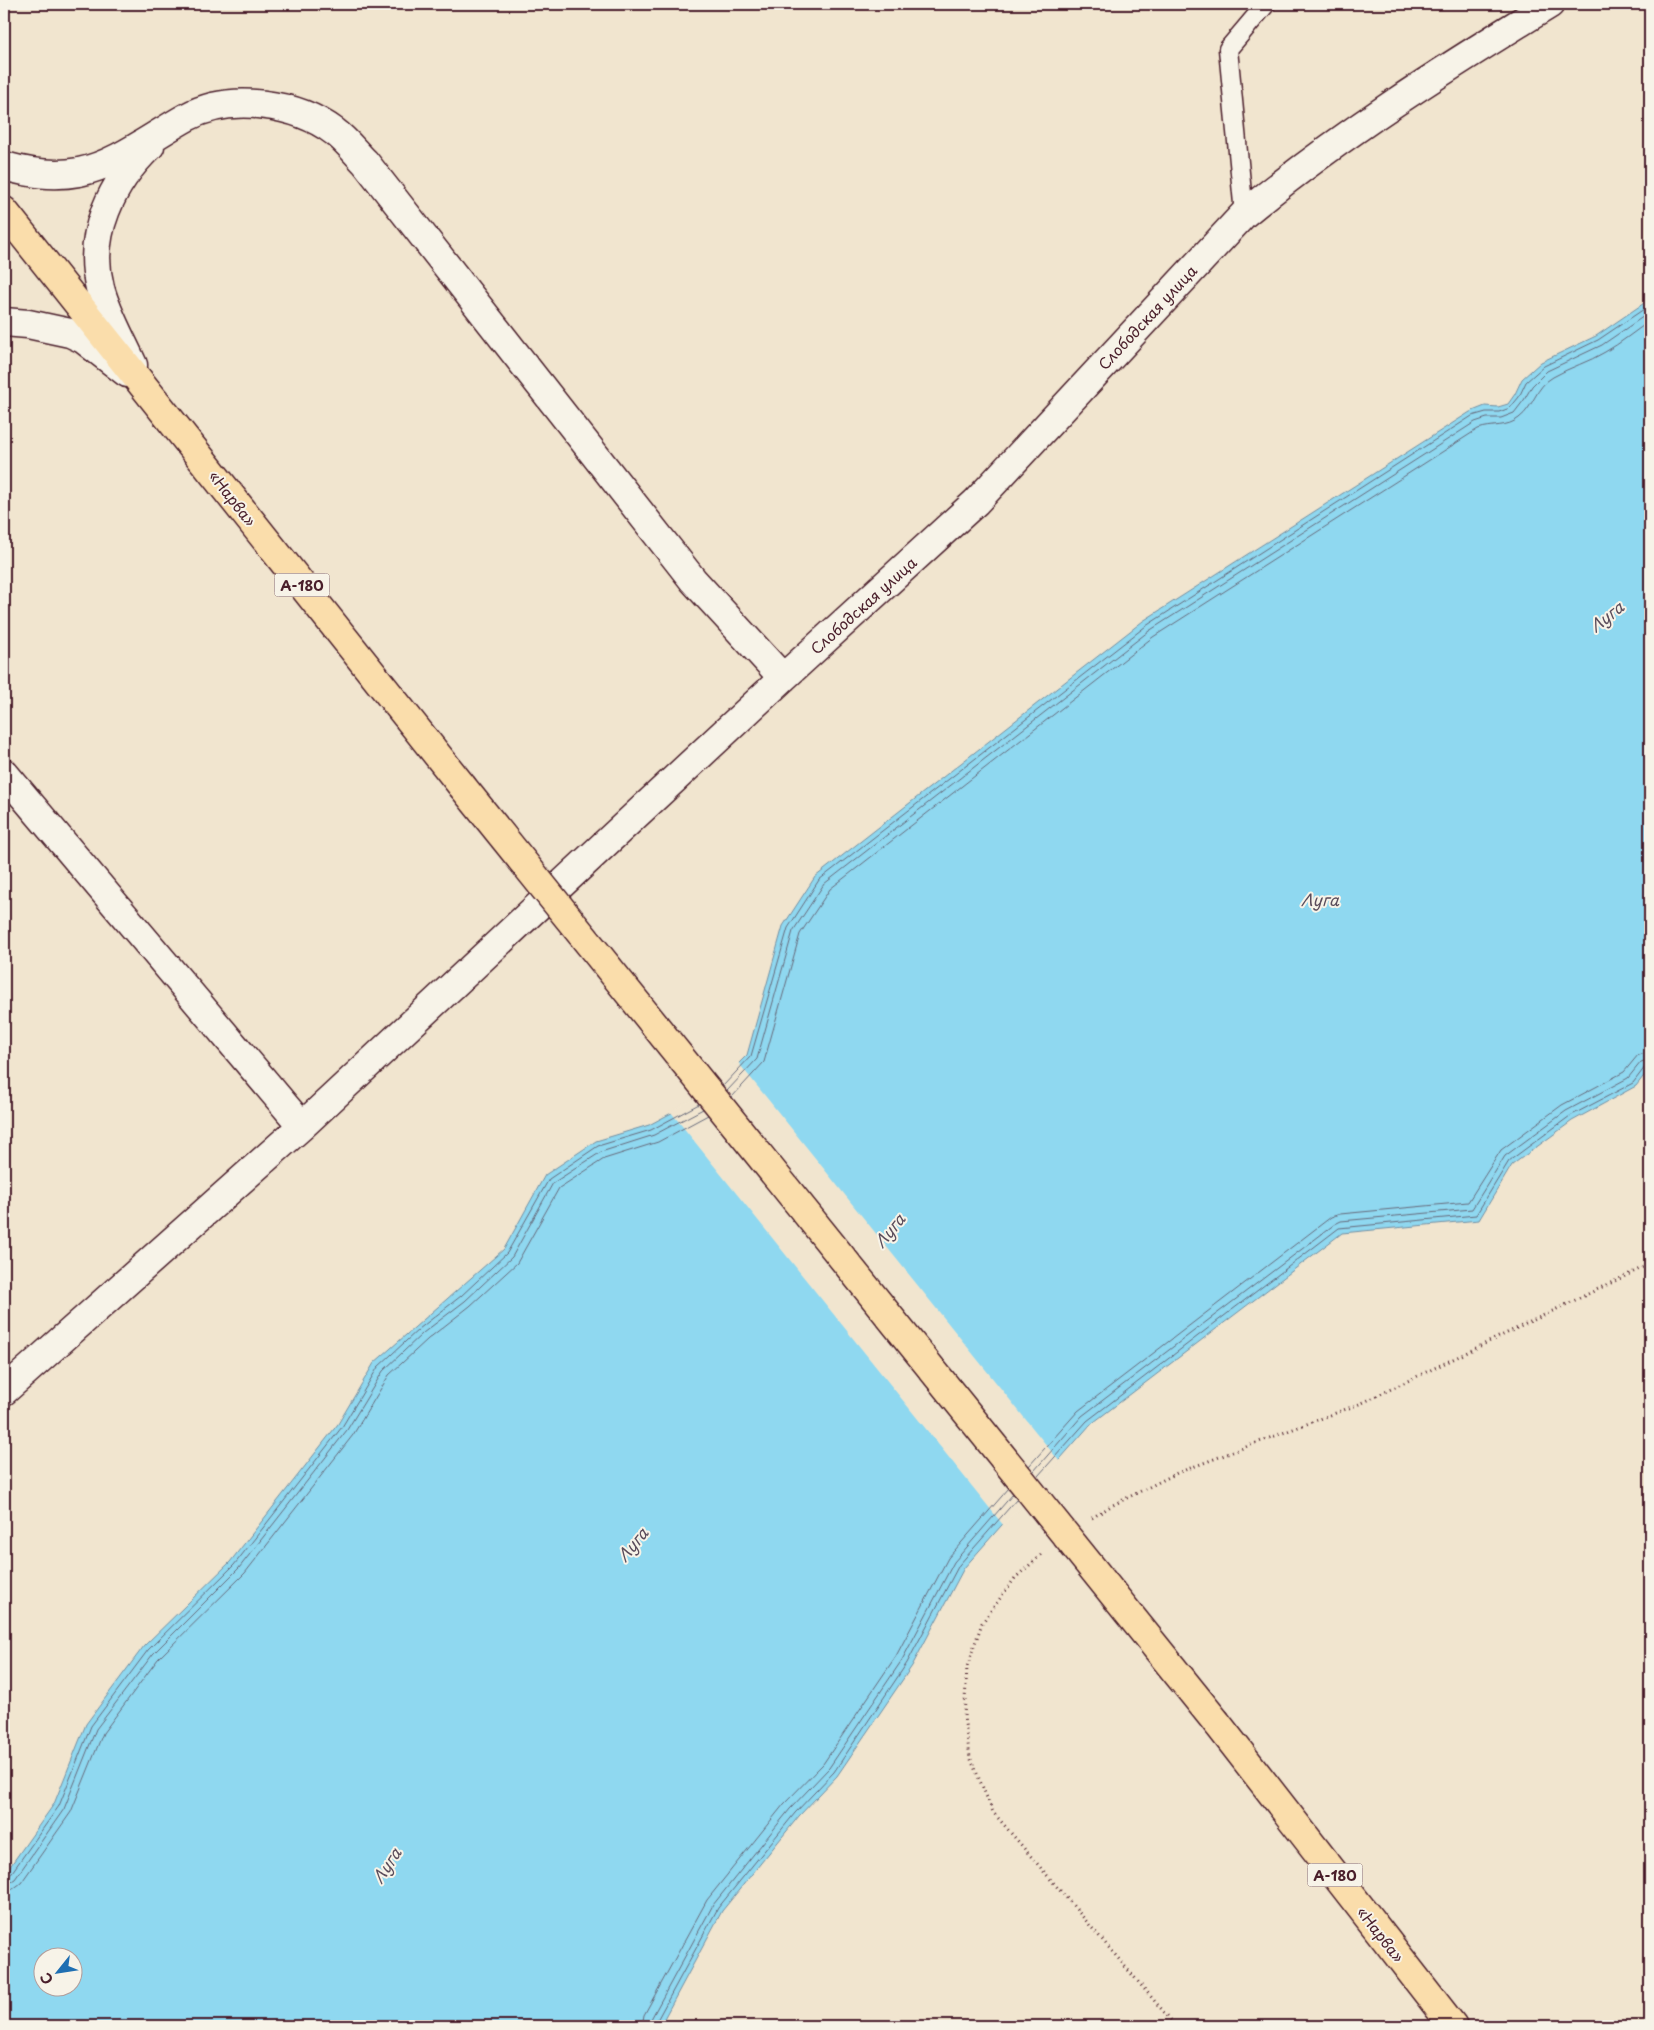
<svg xmlns="http://www.w3.org/2000/svg" width="1654" height="2030" viewBox="0 0 1654 2030" font-family="'Playpen Sans',sans-serif">
<style>
.water{fill:#8fd8f0;stroke:#738ea1;fill-rule:evenodd}
.pier{fill:#f1e5cf}
.lines{fill:none;stroke-linecap:round;stroke-linejoin:round}
.shore{stroke:#66697a;stroke-width:1}
.lane-casing{stroke:#4a1f2b;stroke-width:21}
.secondary-casing{stroke:#4a1f2b;stroke-width:31}
.highway-casing{stroke:#4a1f2b;stroke-width:31}
.path{stroke:#4a1f2b;stroke-width:3;stroke-dasharray:1 4;stroke-linecap:butt}
.lane{stroke:#f7f3e8;stroke-width:18}
.secondary{stroke:#f7f3e8;stroke-width:28}
.highway{stroke:#faddab;stroke-width:28}
.highway-bridge-casing{stroke:#4a1f2b;stroke-width:31;stroke-linecap:butt}
.highway-bridge{stroke:#faddab;stroke-width:28}
.labels{text-anchor:middle;dominant-baseline:central;stroke-width:4;stroke-linejoin:round;paint-order:stroke}
.shield{fill:#f7f3e8;stroke:#7e5f64;stroke-width:1}
.shield-label{font-size:14px;font-weight:bold;fill:#4a1f2b}
.street-label{font-size:15px;fill:#4a1f2b;stroke:#f7f3e8}
.water-label{font-size:16px;font-style:italic;fill:#5b4d5c;stroke:#f7f3e8}
</style>
<rect width="100%" height="100%" fill="#f1e5cf"/>
<filter id="ink" filterUnits="userSpaceOnUse"><feTurbulence type="fractalNoise" baseFrequency=".02" numOctaves="2"/><feDisplacementMap in="SourceGraphic" scale="10" xChannelSelector="R" yChannelSelector="G"/><feConvolveMatrix kernelMatrix="1 2 1 2 8 2 1 2 1" color-interpolation-filters="sRGB"/></filter>
<g filter="url(#ink)">
<!-- water -->
<path class="water" d="M 1650,299 L 1650,1068 L 1636,1086 L 1572,1121 L 1512,1165 L 1479,1220 L 1342,1233 L 1090,1425 L 964,1568 L 912,1666 L 837,1776 L 799,1816 L 722,1911 L 660,2026 L 4,2026 L 4,1875 L 54,1804 L 86,1724 L 144,1646 L 230,1562 L 338,1424 L 374,1363 L 504,1249 L 545,1175 L 596,1141 L 649,1125 L 709,1093 L 747,1055 L 783,926 L 815,877 L 1143,621 L 1470,412 L 1485,406 L 1498,407 L 1508,404 L 1515,394 L 1522,379 L 1541,362 L 1596,336 ZM 42,1958 L 72,1958 L 72,1988 L 42,1988 Z"/>
<!-- pier -->
<path class="pier" d="M 737,1061 L 1060,1462 L 1004,1526 L 670,1111 L 708,1091 Z"/>
<g class="lines">
<!-- shore -->
<path class="shore" d="M 723,1086 L 751,1056 L 788,928 L 819,880 L 1146,626 L 1472,416 L 1486,412 L 1499,412 L 1510,408 L 1519,397 L 1526,382 L 1544,366 L 1598,340 L 1650,305
M 727,1091 L 757,1059 L 793,931 L 824,884 L 1149,631 L 1475,422 L 1487,418 L 1501,418 L 1514,413 L 1524,400 L 1532,386 L 1547,371 L 1602,345 L 1650,312
M 732,1097 L 764,1062 L 800,934 L 830,889 L 1153,637 L 1478,429 C 1492,424 1507,428 1519,418 C 1534,407 1535,387 1553,377 C 1570,367 1589,362 1605,352 C 1621,343 1635,331 1650,321
M 1029,1466 L 1078,1411 L 1331,1217 L 1340,1214 L 1468,1202 L 1501,1150 L 1562,1105 L 1624,1072 L 1638,1055 L 1650,1052
M 1034,1471 L 1082,1416 L 1335,1224 L 1341,1221 L 1472,1209 L 1505,1156 L 1566,1111 L 1628,1078 L 1641,1062 L 1650,1059
M 1038,1476 L 1087,1421 L 1339,1228 L 1476,1215 L 1509,1161 L 1570,1116 L 1633,1083 L 1645,1067 L 1650,1066
M 4,1877 L 10,1875 L 59,1806 L 91,1726 L 148,1650 L 234,1565 L 342,1427 L 378,1367 L 419,1329 L 461,1296 L 507,1253 L 549,1179 L 598,1146 L 651,1130 L 699,1104
M 4,1883 L 10,1882 L 15,1879 L 64,1809 L 96,1729 L 153,1654 L 239,1568 L 347,1430 L 383,1371 L 423,1333 L 465,1301 L 512,1257 L 553,1183 L 601,1152 L 654,1135 L 703,1109
M 4,1891 L 13,1889 L 21,1883 L 71,1812 L 103,1733 L 158,1659 L 245,1573 L 353,1435 L 389,1375 L 428,1339 L 470,1306 L 517,1263 L 559,1188 L 604,1159 L 658,1142 L 708,1115
M 642,2026 L 644,2015 L 707,1900 L 784,1804 L 823,1764 L 896,1656 L 948,1558 L 1009,1488
M 649,2026 L 651,2019 L 713,1905 L 790,1809 L 829,1768 L 902,1660 L 954,1562 L 1013,1494
M 656,2026 L 656,2022 L 718,1908 L 795,1813 L 834,1772 L 907,1663 L 959,1565 L 1017,1499"/>
<defs>
<path id="lane" d="M 1244,214 L 1228,49 L 1266,4"/>
<path id="secondary" d="M 4,166 C 29,173 53,177 79,172 C 116,165 154,135 187,117 C 230,93 297,103 335,132 C 346,140 355,152 365,162 L 693,580 L 783,678
M 4,322 L 28,324 L 70,333 L 83,339 L 127,373
M 133,365 C 122,340 107,315 100,288 C 86,235 112,182 150,146
M 4,773 L 302,1126
M 4,1391 L 302,1126 L 783,678 L 976,502 L 1244,214 C 1340,135 1444,69 1550,4"/>
<path id="highway" d="M 4,211 L 462,786
M 1217,1723 L 1453,2026"/>
</defs>
<!-- lane casing -->
<use href="#lane" class="lane-casing"/>
<!-- secondary casing -->
<use href="#secondary" class="secondary-casing"/>
<!-- highway casing -->
<use href="#highway" class="highway-casing"/>
<!-- path -->
<path class="path" d="M 1092,1518 L 1111,1506 L 1177,1473 L 1362,1403 L 1650,1264
M 1041,1555 L 1015,1578 L 982,1623 L 967,1667 L 964,1717 L 970,1757 L 993,1812 L 1176,2026"/>
<!-- lane -->
<use href="#lane" class="lane"/>
<!-- secondary -->
<use href="#secondary" class="secondary"/>
<!-- highway -->
<use href="#highway" class="highway"/>
<defs>
<path id="highway-bridge" d="M 462,786 L 1217,1723"/>
</defs>
<!-- highway-bridge casing -->
<use href="#highway-bridge" class="highway-bridge-casing"/>
<!-- highway-bridge -->
<use href="#highway-bridge" class="highway-bridge"/>
</g>
</g>
<g class="labels">
<!-- shield labels -->
<g class="shield">
<rect x="274.5" y="573.5" width="55" height="23" rx="4"/>
<rect x="1307.5" y="1863.5" width="55" height="23" rx="4"/>
</g>
<g class="shield-label">
<text x="302" y="585">А-180</text>
<text x="1335" y="1875">А-180</text>
</g>
<!-- street labels -->
<g class="street-label">
<text transform="translate(1147 317) rotate(-47)">Слободская улица</text>
<text transform="translate(233 498) rotate(52)">«Нарва»</text>
<text transform="translate(863 605) rotate(-42)">Слободская улица</text>
<text transform="translate(1381 1934) rotate(52)">«Нарва»</text>
</g>
<!-- water labels -->
<g class="water-label">
<text transform="translate(1606 616) rotate(-39)">Луга</text>
<text x="1320" y="899">Луга</text>
<text transform="translate(889 1230) rotate(-51)">Луга</text>
<text transform="translate(632 1544) rotate(-51)">Луга</text>
<text transform="translate(386 1865) rotate(-57)">Луга</text>
</g>
</g>
<!-- margin -->
<rect width="1654" height="2030" fill="none" stroke="#f7f3e8" stroke-width="20"/>
<rect x="10" y="10" width="1634" height="2010" fill="none" stroke="#4a1f2b" stroke-width="2" filter="url(#ink)"/>
<!-- north arrow -->
<g transform="translate(58 1972) rotate(240)"><circle r="24" fill="#f7f3e8" stroke="#b29e9c"/>
<path d="M0-4L9 19L0 12L-9 19Z" fill="#1f6fb2"/>
<text y="-8" font-size="14" font-weight="bold" text-anchor="middle" fill="#4a1f2b">С</text>
</g>
</svg>
